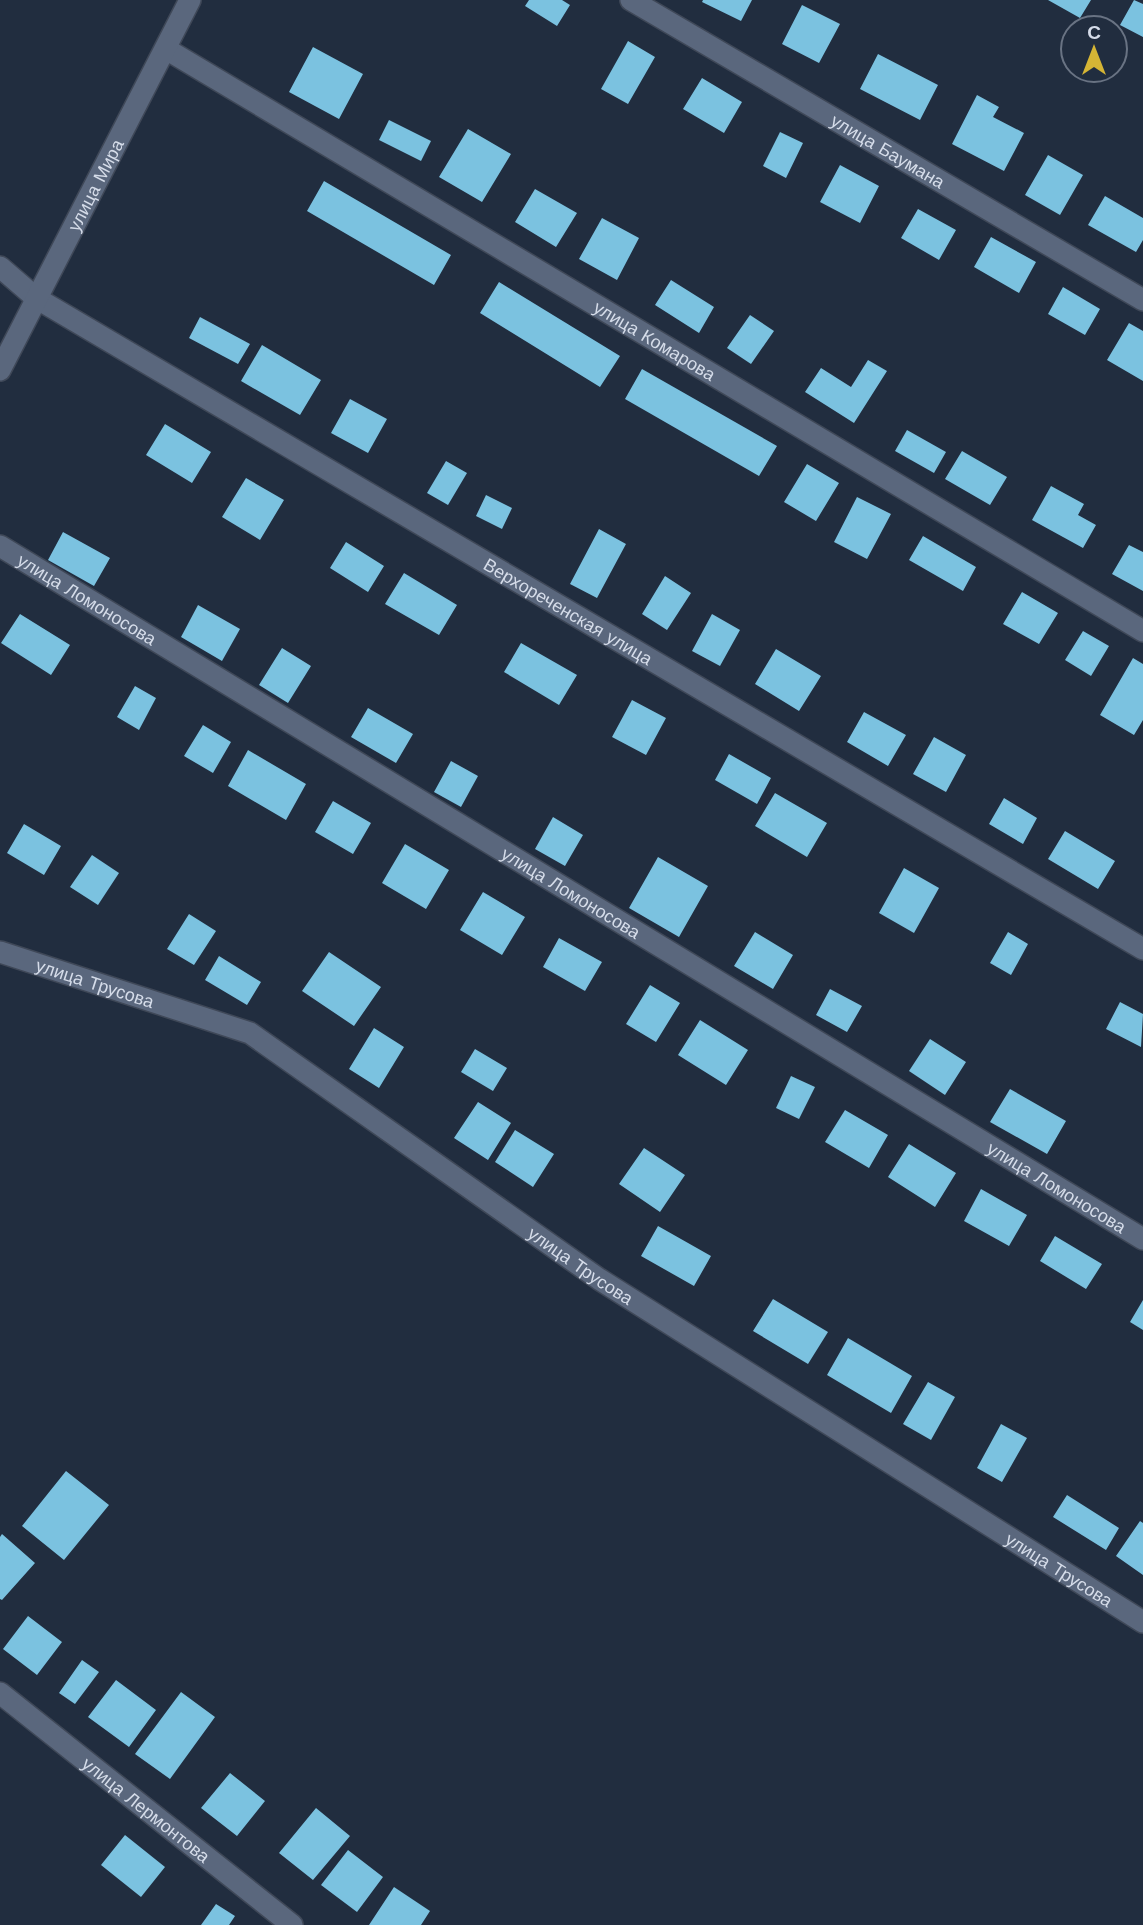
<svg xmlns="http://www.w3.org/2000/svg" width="1143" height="1925" viewBox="0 0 1143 1925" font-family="'Work Sans',sans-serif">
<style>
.building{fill:#7bc2e0}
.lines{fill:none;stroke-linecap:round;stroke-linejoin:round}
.minor-casing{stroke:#3f4858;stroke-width:24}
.minor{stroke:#5a677d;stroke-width:21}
.labels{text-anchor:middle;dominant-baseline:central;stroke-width:7;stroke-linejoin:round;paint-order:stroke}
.street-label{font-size:18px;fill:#d5dce9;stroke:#212d3f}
</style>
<rect width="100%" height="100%" fill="#212d3f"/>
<!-- building -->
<path class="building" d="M 529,0 L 562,0 L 570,5 L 557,26 L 525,6 Z
M 703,0 L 752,0 L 741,21 L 702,2 Z
M 1048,0 L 1091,0 L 1080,18 Z
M 1134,0 L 1143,4 L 1143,37 L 1120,25 Z
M 802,5 L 840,24 L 819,63 L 782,44 Z
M 628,41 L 655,57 L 628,104 L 601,89 Z
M 313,47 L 363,74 L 339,119 L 289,92 Z
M 878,54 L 938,85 L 920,120 L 860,89 Z
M 702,78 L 742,102 L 724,133 L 683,109 Z
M 977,95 L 999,107 L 993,117 L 1024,133 L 1004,171 L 952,144 Z
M 389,120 L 431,141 L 421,161 L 379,140 Z
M 468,129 L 511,154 L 482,202 L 439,177 Z
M 780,132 L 803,143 L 786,178 L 763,166 Z
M 1048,155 L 1083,175 L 1060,215 L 1025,195 Z
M 840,165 L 879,186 L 860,223 L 820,202 Z
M 324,181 L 451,255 L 434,285 L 307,211 Z
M 535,189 L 577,213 L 556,247 L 515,222 Z
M 1105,196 L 1143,218 L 1143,240 L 1136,252 L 1088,225 Z
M 918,209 L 956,230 L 939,260 L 901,238 Z
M 602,218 L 639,238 L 617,280 L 579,259 Z
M 991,237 L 1036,262 L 1019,293 L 974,267 Z
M 671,280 L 714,307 L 699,333 L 655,305 Z
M 499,282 L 620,356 L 600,387 L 480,313 Z
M 1063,287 L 1100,309 L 1085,335 L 1048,314 Z
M 750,315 L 774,331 L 751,364 L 727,348 Z
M 200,317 L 250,344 L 238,364 L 189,338 Z
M 1129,323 L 1143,331 L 1143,381 L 1107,360 Z
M 262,345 L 321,380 L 300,415 L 241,381 Z
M 868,360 L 887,371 L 854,423 L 805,392 L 821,368 L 851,387 Z
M 642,369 L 777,446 L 759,476 L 625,399 Z
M 350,399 L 387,419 L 368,453 L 331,433 Z
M 165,424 L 211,452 L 192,483 L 146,455 Z
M 907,430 L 946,452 L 934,473 L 895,451 Z
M 962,451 L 1007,477 L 990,505 L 945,479 Z
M 446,461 L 467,473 L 448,505 L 427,493 Z
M 807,464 L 839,483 L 816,521 L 784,502 Z
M 246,478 L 284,500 L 260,540 L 222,517 Z
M 1051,486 L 1084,504 L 1078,515 L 1096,525 L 1083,548 L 1032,520 Z
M 486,495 L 512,508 L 502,529 L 476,516 Z
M 857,497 L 891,514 L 867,559 L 834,542 Z
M 599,529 L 626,544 L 597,598 L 570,584 Z
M 63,532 L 110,558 L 94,586 L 48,560 Z
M 923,536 L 976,567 L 963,591 L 909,560 Z
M 346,542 L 384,566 L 368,592 L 330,568 Z
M 1129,545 L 1143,552 L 1143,591 L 1112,574 Z
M 404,573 L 457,605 L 439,635 L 385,604 Z
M 665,576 L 691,593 L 667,630 L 642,614 Z
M 1022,592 L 1058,613 L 1039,644 L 1003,624 Z
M 198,605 L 240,629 L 222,661 L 181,637 Z
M 20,614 L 70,645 L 51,675 L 1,643 Z
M 712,614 L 740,630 L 720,666 L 692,651 Z
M 1083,631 L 1109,646 L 1091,676 L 1065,660 Z
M 521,643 L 577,675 L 559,705 L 504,672 Z
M 282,648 L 311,666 L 288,703 L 259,685 Z
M 776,649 L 821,676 L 799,711 L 755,684 Z
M 1133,658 L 1143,664 L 1143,720 L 1134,735 L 1100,715 Z
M 135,686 L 156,698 L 139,730 L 117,717 Z
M 632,700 L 666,718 L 646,755 L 612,737 Z
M 368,708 L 413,734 L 396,763 L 351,737 Z
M 864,712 L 906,735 L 888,766 L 847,742 Z
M 203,725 L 231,742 L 213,773 L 184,756 Z
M 934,737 L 966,755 L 946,792 L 913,774 Z
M 248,750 L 306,784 L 286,820 L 228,786 Z
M 729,754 L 771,778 L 757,804 L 715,780 Z
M 451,761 L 478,776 L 461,807 L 434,792 Z
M 775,793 L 827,823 L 807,857 L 755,826 Z
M 1004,798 L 1037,818 L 1023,844 L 989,824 Z
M 333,801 L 371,823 L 353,854 L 315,832 Z
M 553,817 L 583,835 L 565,866 L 535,849 Z
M 24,824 L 61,846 L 44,875 L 7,853 Z
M 1065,831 L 1115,861 L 1098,889 L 1048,859 Z
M 405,844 L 449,870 L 426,909 L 382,883 Z
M 92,855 L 119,873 L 98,905 L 70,887 Z
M 658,857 L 708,886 L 679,937 L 629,908 Z
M 904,868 L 939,888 L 914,933 L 879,913 Z
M 483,892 L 525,917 L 502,955 L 460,930 Z
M 189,914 L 216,931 L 194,965 L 167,949 Z
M 755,932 L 793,955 L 773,989 L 734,966 Z
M 1008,932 L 1028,944 L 1011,975 L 990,963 Z
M 559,938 L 602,962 L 585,991 L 543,967 Z
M 329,952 L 381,987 L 354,1026 L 302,991 Z
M 219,956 L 261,982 L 247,1005 L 205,980 Z
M 650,985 L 680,1003 L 656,1042 L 626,1024 Z
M 830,989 L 862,1006 L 847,1032 L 816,1015 Z
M 1120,1002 L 1143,1014 L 1141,1047 L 1106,1029 Z
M 700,1020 L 748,1050 L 726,1085 L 678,1055 Z
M 374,1028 L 404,1047 L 379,1088 L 349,1069 Z
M 930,1039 L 966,1062 L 945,1095 L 909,1071 Z
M 475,1049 L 507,1068 L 493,1091 L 461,1072 Z
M 791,1076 L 815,1087 L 799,1119 L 776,1108 Z
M 1010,1089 L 1066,1121 L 1047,1154 L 990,1122 Z
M 478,1102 L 511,1123 L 488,1160 L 454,1138 Z
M 845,1110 L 888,1135 L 869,1168 L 825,1142 Z
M 515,1130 L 554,1154 L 533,1187 L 495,1162 Z
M 909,1144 L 956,1173 L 935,1207 L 888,1177 Z
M 644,1148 L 685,1175 L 660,1212 L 619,1184 Z
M 981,1189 L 1027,1215 L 1009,1246 L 964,1221 Z
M 658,1226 L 711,1256 L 694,1286 L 641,1256 Z
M 1055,1236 L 1102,1264 L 1086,1289 L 1040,1261 Z
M 773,1299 L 828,1332 L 808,1364 L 753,1331 Z
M 1143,1300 L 1143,1330 L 1130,1322 Z
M 848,1338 L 912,1376 L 891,1413 L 827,1375 Z
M 928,1382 L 955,1397 L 931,1440 L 903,1424 Z
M 1001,1424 L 1027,1438 L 1002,1482 L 977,1468 Z
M 66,1471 L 109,1505 L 64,1560 L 22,1526 Z
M 1067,1495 L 1119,1528 L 1106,1550 L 1053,1517 Z
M 1140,1521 L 1143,1523 L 1143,1575 L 1116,1556 Z
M 2,1534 L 35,1563 L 2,1600 L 0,1599 L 0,1537 Z
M 28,1616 L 62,1642 L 37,1675 L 3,1649 Z
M 82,1660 L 99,1672 L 75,1704 L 59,1693 Z
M 116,1680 L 156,1710 L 129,1747 L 88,1717 Z
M 181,1692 L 215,1717 L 170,1779 L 135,1754 Z
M 230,1773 L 265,1801 L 237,1836 L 201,1808 Z
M 316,1808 L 350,1836 L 313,1880 L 279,1853 Z
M 125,1835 L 165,1867 L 141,1897 L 101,1865 Z
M 348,1850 L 383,1877 L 357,1912 L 321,1885 Z
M 394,1887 L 430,1911 L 421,1925 L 369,1925 Z
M 216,1904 L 235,1916 L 229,1925 L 201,1925 Z"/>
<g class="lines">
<defs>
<g id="minor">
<path id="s1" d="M 631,0 L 1143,300"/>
<path id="s2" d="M 166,49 L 1143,631"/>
<path id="s3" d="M 0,267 L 36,298 L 1143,949"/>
<path id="s4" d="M 0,370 L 190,0"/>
<path id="s5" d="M 0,546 L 1143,1239"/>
<path id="s6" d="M 0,952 L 250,1033 L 599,1279 L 1143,1622"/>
<path id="s7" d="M 0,1693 L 292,1925"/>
</g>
</defs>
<!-- minor casing -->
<use href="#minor" class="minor-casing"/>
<!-- minor -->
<use href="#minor" class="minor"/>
</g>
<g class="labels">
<!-- street labels -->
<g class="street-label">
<text stroke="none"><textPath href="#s1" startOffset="298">улица Баумана</textPath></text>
<text stroke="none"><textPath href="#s4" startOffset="208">улица Мира</textPath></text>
<text stroke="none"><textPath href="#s2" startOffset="569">улица Комарова</textPath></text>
<text stroke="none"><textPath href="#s5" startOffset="102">улица Ломоносова</textPath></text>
<text stroke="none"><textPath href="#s3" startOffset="665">Верхореченская улица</textPath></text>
<text stroke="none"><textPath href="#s5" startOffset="668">улица Ломоносова</textPath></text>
<text stroke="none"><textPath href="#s6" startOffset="100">улица Трусова</textPath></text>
<text stroke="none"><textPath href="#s5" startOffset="1236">улица Ломоносова</textPath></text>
<text stroke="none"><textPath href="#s6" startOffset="667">улица Трусова</textPath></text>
<text stroke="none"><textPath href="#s6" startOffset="1234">улица Трусова</textPath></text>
<text stroke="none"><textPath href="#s7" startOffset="187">улица Лермонтова</textPath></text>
</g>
</g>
<!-- north arrow -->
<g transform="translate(1094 49)"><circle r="33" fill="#212d3f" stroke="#697383" stroke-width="2"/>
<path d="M0-5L12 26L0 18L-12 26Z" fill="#d5b535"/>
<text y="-10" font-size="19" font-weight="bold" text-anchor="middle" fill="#d5dce9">С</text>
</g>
</svg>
